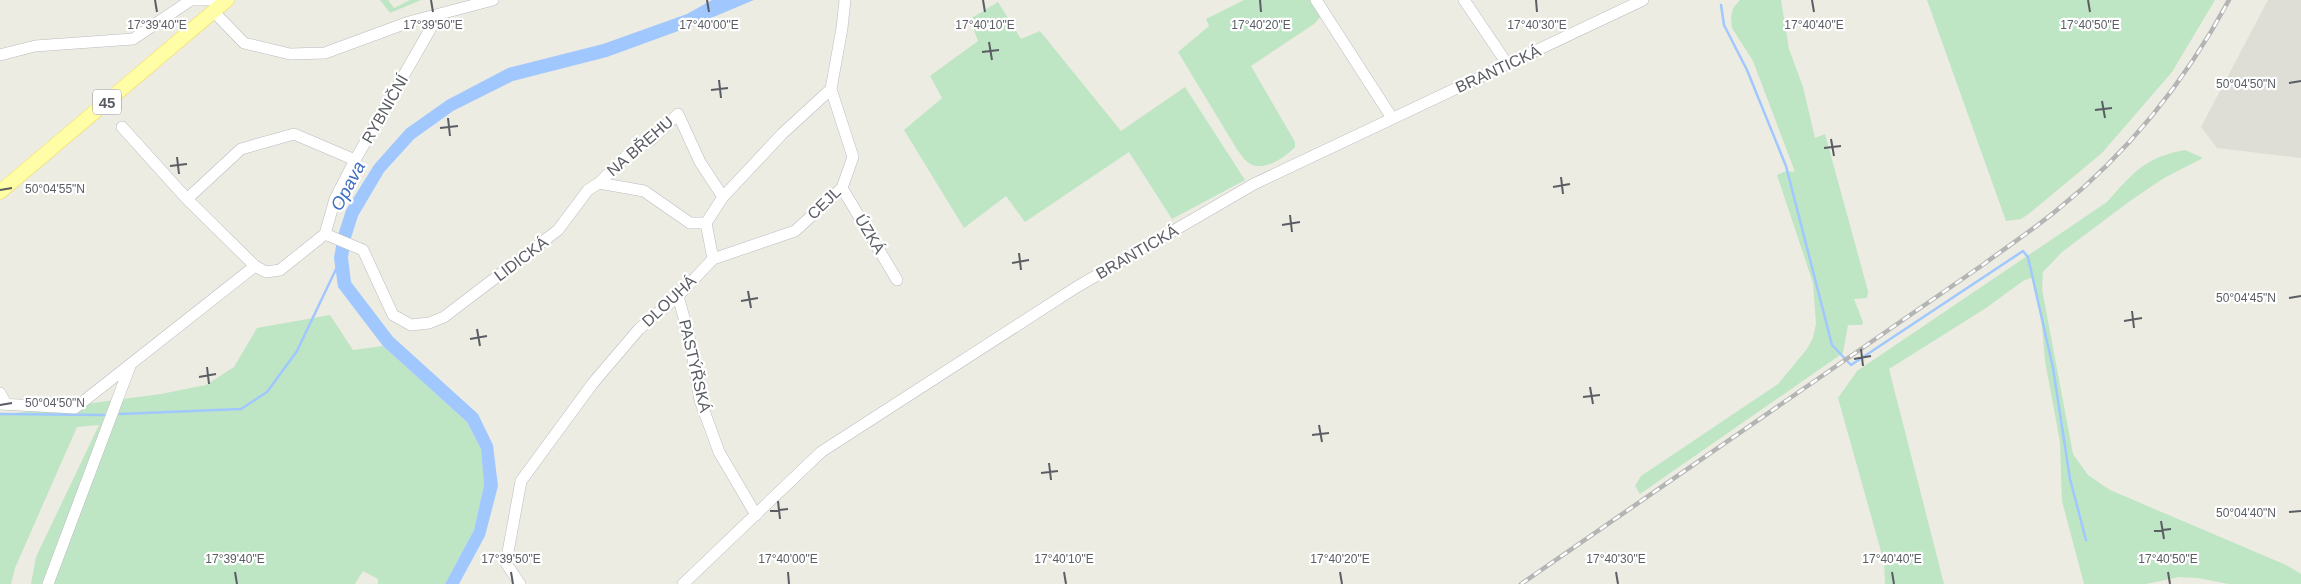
<svg xmlns="http://www.w3.org/2000/svg" width="2301" height="584" viewBox="0 0 2301 584" font-family="Helvetica,sans-serif">
<style>
.industrial{fill:#deded7}
.green{fill:#bee5c4}
.water{fill:#a0c8ff}
.lines{fill:none;stroke-linecap:round;stroke-linejoin:round}
.stream{stroke:#a0c8ff;stroke-width:2.5}
.minor-casing{stroke:#babbc1;stroke-width:12}
.major-casing{stroke:#f2dc57;stroke-width:15}
.minor{stroke:#fff;stroke-width:11}
.major{stroke:#fffda5;stroke-width:14}
.rail-casing{stroke:#b3b4b4;stroke-width:4.5}
.rail{stroke:#fff;stroke-width:2.5;stroke-dasharray:8;stroke-linecap:butt}
.ticks{fill:none;stroke:#5a5d63;stroke-width:2}
.labels{text-anchor:middle;dominant-baseline:central;stroke-width:4.5;stroke-linejoin:round;paint-order:stroke}
.shield{fill:#fff;stroke:#8c8e92;stroke-width:1}
.shield-label{font-size:15px;font-weight:bold;fill:#5a5d63}
.street-label{font-size:16px;fill:#5a5d63;stroke:#fff}
.water-label{font-size:18px;font-style:italic;fill:#426fc3;stroke:#fff}
.ticks-label{font-size:12px;text-anchor:middle;fill:#5a5d63;stroke:#fff;stroke-width:4.5;stroke-linejoin:round;paint-order:stroke}
</style>
<rect width="100%" height="100%" fill="#edece2"/>
<!-- industrial -->
<path class="industrial" d="M 2268,0 L 2301,0 L 2301,158 L 2217,148 L 2201,127 Z"/>
<!-- green -->
<path class="green" d="M 380,0 L 388,0 L 394,8 L 410,0 L 421,0 L 390,13 Z
M 1244,0 L 1312,0 L 1322,15 L 1314,24 L 1251,66 L 1295,142 L 1295,147 C 1286,157 1262,173 1249,163 C 1244,160 1241,154 1238,151 L 1178,52 L 1209,26 L 1206,19 Z
M 1740,0 L 1781,0 L 1789,49 L 1803,87 L 1815,138 L 1825,134 L 1868,291 L 1867,298 L 1854,299 L 1863,322 L 1862,325 L 1848,325 L 1843,353 L 1640,494 L 1635,486 L 1641,476 L 1778,384 L 1807,349 L 1813,338 L 1816,324 L 1813,283 L 1777,175 L 1786,171 L 1795,172 L 1753,61 L 1732,28 L 1731,18 L 1733,8 Z
M 1927,0 L 2215,0 L 2172,72 L 2102,153 L 2030,213 L 2021,219 L 2006,221 Z
M 998,2 L 1021,39 L 1040,31 L 1121,131 L 1185,87 L 1245,180 L 1172,219 L 1129,152 L 1025,222 L 1006,196 L 964,228 L 904,130 L 942,98 L 930,76 L 978,41 L 970,19 Z
M 2185,150 L 2203,158 L 2164,178 L 2130,201 L 2062,252 L 2043,272 L 2042,289 L 2073,454 L 2088,475 L 2110,490 L 2286,565 L 2301,574 L 2301,584 L 2229,584 L 2198,578 L 2179,577 L 2146,584 L 2084,584 L 2062,501 L 2060,442 L 2045,361 L 2041,312 L 2033,277 L 2023,281 L 1986,308 L 1889,369 L 1944,584 L 1885,584 L 1884,562 L 1838,398 L 1857,371 L 2107,202 C 2133,173 2145,157 2185,150 Z
M 330,315 L 353,350 L 383,346 L 467,422 L 481,449 L 484,485 L 474,530 L 445,584 L 378,584 L 378,579 L 363,571 L 355,584 L 31,584 L 36,557 L 99,425 L 77,427 L 15,568 L 11,584 L 0,584 L 0,415 L 161,394 L 206,385 L 234,367 L 257,328 Z"/>
<!-- water -->
<path class="water" d="M 712,0 L 754,0 L 692,26 L 607,57 L 513,81 L 453,111 L 414,139 L 384,172 L 358,216 L 351,238 L 348,258 L 351,282 L 393,337 L 478,414 L 493,445 L 498,486 L 485,536 L 459,584 L 445,584 L 474,530 L 484,485 L 481,449 L 467,422 L 383,346 L 338,287 L 334,258 L 338,235 L 346,210 L 374,165 L 406,129 L 447,100 L 508,68 L 603,44 L 687,14 Z"/>
<g class="lines">
<!-- stream -->
<path class="stream" d="M 1721,5 L 1724,25 L 1747,70 L 1786,166 L 1832,345 L 1851,365 L 2023,251 L 2028,257 L 2053,368 L 2070,479 L 2086,540
M 0,414 L 104,415
M 120,414 L 241,409 L 267,392 L 297,351 L 337,267"/>
<defs>
<path id="minor" d="M 1316,0 L 1392,118
M 1464,0 L 1508,65
M 213,11 L 244,43 L 290,54 L 325,53 L 409,22 L 493,0
M 0,55 L 35,46 L 133,39 L 191,0 L 217,0
M 122,127 L 187,199 L 255,266 L 266,272 L 280,270 L 325,234 L 363,250 L 393,315 L 411,325 L 429,323 L 444,317 L 558,230 L 588,190 L 599,183 L 644,191 L 690,223 L 706,223
M 599,183 L 627,155 L 651,140 L 678,114 L 700,162 L 723,197
M 842,188 L 897,280
M 187,199 L 241,149 L 294,134 L 355,160
M 325,234 L 335,199 L 355,160 L 439,14
M 713,259 L 795,231 L 842,188 L 853,157 L 831,89
M 678,296 L 689,336 L 700,400 L 719,452 L 756,515
M 0,393 L 6,404
M 0,404 L 75,408 L 255,266
M 48,584 L 130,366
M 520,584 L 506,563 L 521,481 L 593,383 L 639,329 L 678,296 L 713,259 L 706,223 L 723,197 L 782,134 L 831,89 L 842,28 L 845,0
M 683,584 L 821,452 L 1075,288 L 1254,184 L 1643,0"/>
<path id="major" d="M 0,192 L 227,0"/>
</defs>
<!-- minor casing -->
<use href="#minor" class="minor-casing"/>
<!-- major casing -->
<use href="#major" class="major-casing"/>
<!-- minor -->
<use href="#minor" class="minor"/>
<!-- major -->
<use href="#major" class="major"/>
<defs>
<path id="rail" d="M 1521,584 L 1984,264 C 2008,246 2034,229 2057,210 C 2128,153 2186,80 2229,0"/>
</defs>
<!-- rail casing -->
<use href="#rail" class="rail-casing"/>
<!-- rail -->
<use href="#rail" class="rail"/>
</g>
<!-- ticks -->
<path class="ticks" d="M 155,0 L 157,12M 431,0 L 433,12M 707,0 L 709,12M 983,0 L 985,12M 1260,0 L 1261,12M 1536,0 L 1537,12M 1812,0 L 1814,12M 2088,0 L 2090,12M 989,42 L 992,60M 982,52 L 999,50M 719,80 L 721,98M 2289,83 L 2301,81M 711,90 L 728,88M 2102,101 L 2105,118M 2095,110 L 2112,108M 448,118 L 450,136M 440,128 L 458,126M 1831,139 L 1834,156M 1824,148 L 1841,146M 177,157 L 179,174M 170,166 L 187,164M 1561,177 L 1563,194M 1553,187 L 1570,184M 0,190 L 12,188M 1290,215 L 1292,232M 1282,225 L 1300,222M 1019,253 L 1021,270M 1012,263 L 1029,260M 748,291 L 751,308M 2289,298 L 2301,296M 741,301 L 758,298M 2132,311 L 2134,328M 2124,321 L 2142,318M 477,329 L 480,346M 470,339 L 487,336M 1861,349 L 1863,366M 1854,359 L 1871,356M 207,367 L 209,384M 199,377 L 216,374M 1590,387 L 1593,404M 1583,397 L 1600,395M 0,405 L 12,403M 1319,425 L 1322,442M 1312,435 L 1329,433M 1049,463 L 1051,480M 1041,473 L 1058,471M 778,501 L 780,519M 770,511 L 788,509M 2289,512 L 2301,511M 2161,521 L 2164,539M 2154,531 L 2171,529M 235,572 L 237,584M 511,572 L 513,584M 788,572 L 789,584M 1064,572 L 1066,584M 1340,572 L 1342,584M 1616,572 L 1618,584M 1892,572 L 1894,584M 2168,572 L 2170,584"/>
<g class="labels">
<!-- shield labels -->
<rect class="shield" x="93" y="89.5" width="28" height="25" rx="4"/>
<g class="shield-label">
<text x="107" y="102">45</text>
</g>
<!-- street labels -->
<g class="street-label">
<text transform="translate(1498 69) rotate(-25)">BRANTICKÁ</text>
<text transform="translate(385 109) rotate(-60)">RYBNIČNÍ</text>
<text transform="translate(640 146) rotate(-41)">NA BŘEHU</text>
<text transform="translate(824 203) rotate(-44)">CEJL</text>
<text transform="translate(870 234) rotate(59)">ÚZKÁ</text>
<text transform="translate(1137 252) rotate(-30)">BRANTICKÁ</text>
<text transform="translate(521 259) rotate(-37)">LIDICKÁ</text>
<text transform="translate(669 301) rotate(-43)">DLOUHÁ</text>
<text transform="translate(695 366) rotate(77)">PASTÝŘSKÁ</text>
</g>
<!-- water labels -->
<g class="water-label">
<text transform="translate(348 186) rotate(-62)">Opava</text>
</g>
</g>
<g class="ticks-label">
<text x="157" y="29">17°39'40"E</text>
<text x="433" y="29">17°39'50"E</text>
<text x="709" y="29">17°40'00"E</text>
<text x="985" y="29">17°40'10"E</text>
<text x="1261" y="29">17°40'20"E</text>
<text x="1537" y="29">17°40'30"E</text>
<text x="1814" y="29">17°40'40"E</text>
<text x="2090" y="29">17°40'50"E</text>
<text x="2246" y="88">50°04'50"N</text>
<text x="55" y="193">50°04'55"N</text>
<text x="2246" y="302">50°04'45"N</text>
<text x="55" y="407">50°04'50"N</text>
<text x="2246" y="517">50°04'40"N</text>
<text x="235" y="563">17°39'40"E</text>
<text x="511" y="563">17°39'50"E</text>
<text x="788" y="563">17°40'00"E</text>
<text x="1064" y="563">17°40'10"E</text>
<text x="1340" y="563">17°40'20"E</text>
<text x="1616" y="563">17°40'30"E</text>
<text x="1892" y="563">17°40'40"E</text>
<text x="2168" y="563">17°40'50"E</text>
</g>
</svg>
